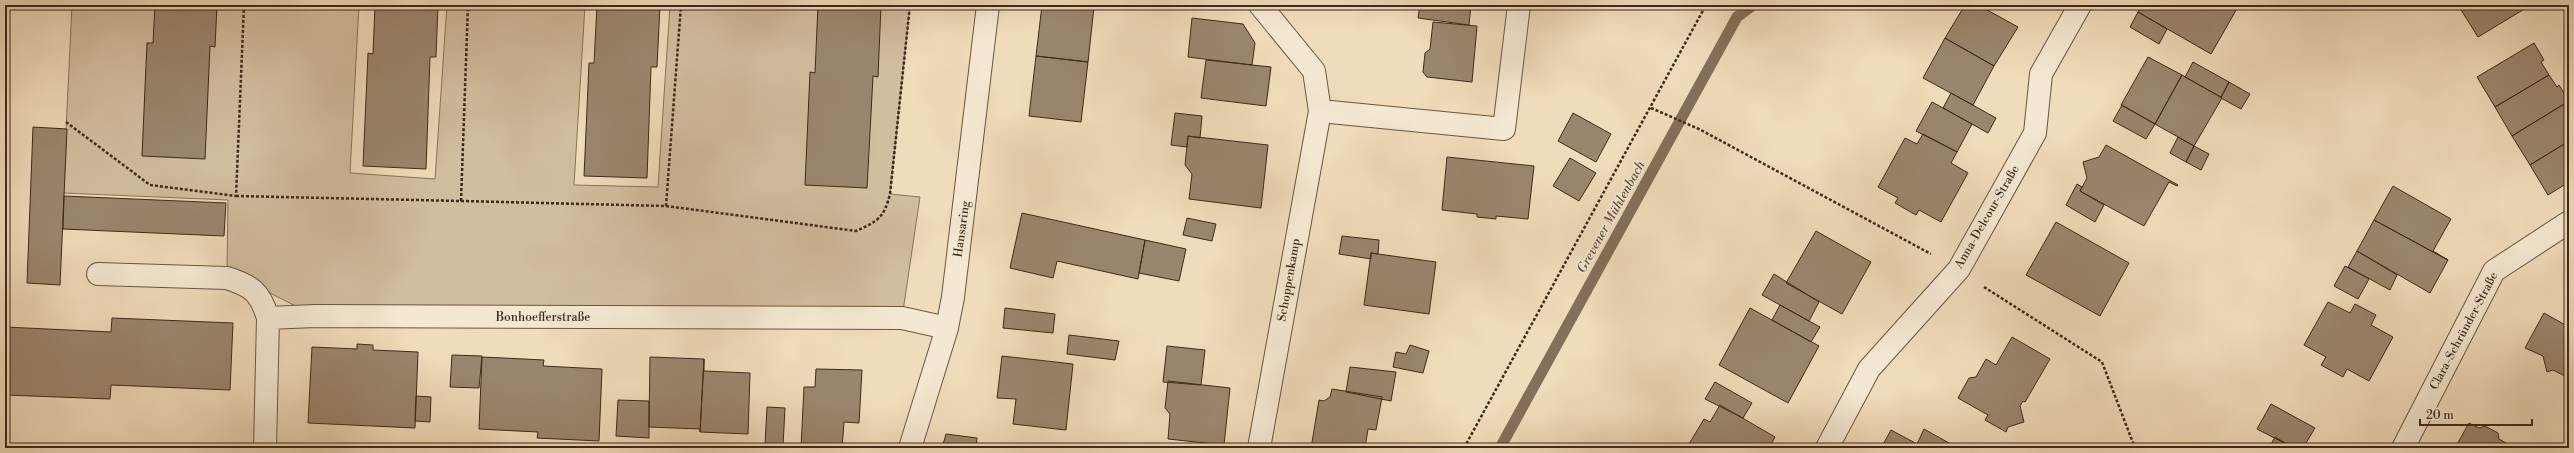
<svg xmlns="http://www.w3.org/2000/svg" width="2574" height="453" viewBox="0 0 2574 453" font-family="'Libre Bodoni',serif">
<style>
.green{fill:#d2bd9f;stroke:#88735c}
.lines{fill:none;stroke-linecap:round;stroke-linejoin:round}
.stream{stroke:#846f59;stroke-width:11}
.building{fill:#9b866d;stroke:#3e2919}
.minor-casing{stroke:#6a5641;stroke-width:24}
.path{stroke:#3e2919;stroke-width:2.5;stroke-dasharray:3 2;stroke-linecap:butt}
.minor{stroke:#f5e8d2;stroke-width:22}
.labels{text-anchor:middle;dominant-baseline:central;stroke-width:3;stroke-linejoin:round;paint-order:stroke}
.street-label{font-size:12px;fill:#3e2919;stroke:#f5e8d2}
.water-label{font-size:13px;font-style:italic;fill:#614c39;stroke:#f5e8d2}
</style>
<rect width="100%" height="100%" fill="#f0dbba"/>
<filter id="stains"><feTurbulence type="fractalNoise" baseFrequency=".005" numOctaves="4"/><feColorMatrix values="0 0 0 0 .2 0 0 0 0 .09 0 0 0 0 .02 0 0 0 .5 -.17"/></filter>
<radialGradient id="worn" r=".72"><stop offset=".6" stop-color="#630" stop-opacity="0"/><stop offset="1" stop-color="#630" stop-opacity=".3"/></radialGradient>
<!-- green -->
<path class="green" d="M 72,5 L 359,5 L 350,173 L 435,179 L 447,5 L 585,5 L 574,185 L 658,187 L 670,5 L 910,5 L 890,194 L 920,197 L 902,318 L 315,316 L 227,271 L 228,200 L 63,193 Z"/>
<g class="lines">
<!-- stream -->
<path class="stream" d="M 1500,448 L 1737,17 L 1753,5"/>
</g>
<!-- building -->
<path class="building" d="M 155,5 L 217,5 L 215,47 L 210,46 L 205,159 L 142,156 L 147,43 L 153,43 Z
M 375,5 L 438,5 L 436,57 L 430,57 L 426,169 L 363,166 L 368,53 L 373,54 Z
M 597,5 L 660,5 L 657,67 L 651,67 L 647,178 L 584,176 L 589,63 L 594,63 Z
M 818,5 L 881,5 L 878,77 L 873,76 L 867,188 L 805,185 L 810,72 L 815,73 Z
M 1042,5 L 1094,7 L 1088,62 L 1036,56 Z
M 1420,5 L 1471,5 L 1469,25 L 1418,18 Z
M 1965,5 L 1978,5 L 2018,27 L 1994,66 L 1945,38 Z
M 2142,5 L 2239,5 L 2211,54 L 2138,12 Z
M 2458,5 L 2531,5 L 2478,37 Z
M 2138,12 L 2167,29 L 2159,44 L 2130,27 Z
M 1192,18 L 1243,24 L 1255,43 L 1252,65 L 1188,57 Z
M 1433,22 L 1477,26 L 1472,82 L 1427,77 L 1423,72 L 1425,53 L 1430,49 Z
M 1945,38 L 1994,66 L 1973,105 L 1923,78 Z
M 2534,43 L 2544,60 L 2541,62 L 2549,75 L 2495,107 L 2477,77 Z
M 1036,56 L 1088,62 L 1081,122 L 1029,116 Z
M 2148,57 L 2182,75 L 2155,124 L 2121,105 Z
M 1206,60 L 1271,67 L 1266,106 L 1201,98 Z
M 2193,62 L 2229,82 L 2221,97 L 2185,77 Z
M 2182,75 L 2222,98 L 2194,146 L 2155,124 Z
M 2549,75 L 2557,87 L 2559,85 L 2569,101 L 2512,136 L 2495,107 Z
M 2229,82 L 2250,94 L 2241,109 L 2221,98 Z
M 1951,93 L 1996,118 L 1988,133 L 1943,108 Z
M 2569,101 L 2569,141 L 2530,165 L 2512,136 Z
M 1932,102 L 1972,124 L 1957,152 L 1916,131 Z
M 2122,105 L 2155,124 L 2146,139 L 2113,121 Z
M 1175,113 L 1202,116 L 1200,138 L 1188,136 L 1187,147 L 1171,145 Z
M 1573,113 L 1611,134 L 1596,162 L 1558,141 Z
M 33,127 L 67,129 L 60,285 L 27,283 Z
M 1923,134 L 1957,152 L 1951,163 L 1968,173 L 1941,222 L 1919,210 L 1916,215 L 1895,203 L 1898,198 L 1878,187 L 1905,138 L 1917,144 Z
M 1188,136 L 1268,145 L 1261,208 L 1189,199 L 1192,174 L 1185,165 Z
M 2178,137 L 2194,146 L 2186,162 L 2170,153 Z
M 2569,141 L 2569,182 L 2548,195 L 2530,165 Z
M 2106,145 L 2178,185 L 2177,186 L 2169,182 L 2144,226 L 2080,191 L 2087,178 L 2083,162 L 2099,157 Z
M 2194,146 L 2209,154 L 2201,170 L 2186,162 Z
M 1447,157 L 1534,166 L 1528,219 L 1496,216 L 1496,219 L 1477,217 L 1477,214 L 1442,210 Z
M 1570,158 L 1596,173 L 1579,201 L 1553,186 Z
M 2077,184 L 2082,187 L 2080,191 L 2104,205 L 2095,222 L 2066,205 Z
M 2393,186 L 2451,219 L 2433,251 L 2448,260 L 2374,220 Z
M 64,196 L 226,203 L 224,236 L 63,229 Z
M 1022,213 L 1145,240 L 1138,279 L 1057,261 L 1053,278 L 1010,268 Z
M 1187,218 L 1216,224 L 1212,241 L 1183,235 Z
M 2374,220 L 2448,260 L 2430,293 L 2357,251 Z
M 2056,222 L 2129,263 L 2100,316 L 2026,275 Z
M 1816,231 L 1871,262 L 1842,314 L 1786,283 Z
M 1342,236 L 1379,240 L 1378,254 L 1371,253 L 1371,259 L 1339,254 Z
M 1145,240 L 1186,249 L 1179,281 L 1139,273 Z
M 2357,251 L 2397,275 L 2390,290 L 2348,267 Z
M 1371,253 L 1436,262 L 1429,314 L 1364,305 Z
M 2345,266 L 2369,279 L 2358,299 L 2334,286 Z
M 1774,274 L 1819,302 L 1809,321 L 1762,295 Z
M 2328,302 L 2350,313 L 2355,304 L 2376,315 L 2371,325 L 2393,337 L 2369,381 L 2347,369 L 2343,377 L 2321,365 L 2326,357 L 2304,345 Z
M 1780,305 L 1820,327 L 1811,342 L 1772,320 Z
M 1005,308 L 1055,314 L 1053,333 L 1003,328 Z
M 1750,308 L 1819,346 L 1788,403 L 1719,365 Z
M 2544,313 L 2569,327 L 2569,378 L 2553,370 L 2547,372 L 2543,356 L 2525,348 Z
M 112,318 L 233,323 L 230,390 L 111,385 L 110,399 L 5,395 L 5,327 L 111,332 Z
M 1069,335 L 1119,341 L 1115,360 L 1067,354 Z
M 2012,337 L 2050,359 L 2025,402 L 2023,401 L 2020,406 L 2024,422 L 2008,427 L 2006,432 L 1985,420 L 1988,415 L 1958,398 L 1969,378 L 1976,377 L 1986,359 L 1996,365 Z
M 357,344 L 373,345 L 373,350 L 418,352 L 415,428 L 308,423 L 312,347 L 357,349 Z
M 1410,345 L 1429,351 L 1423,373 L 1393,367 L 1396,352 L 1406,354 Z
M 1167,346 L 1205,350 L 1201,385 L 1163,382 Z
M 452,355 L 482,356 L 479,388 L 450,387 Z
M 1002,356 L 1073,364 L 1066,430 L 1013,424 L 1016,399 L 997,398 Z
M 482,357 L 544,360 L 543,366 L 602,369 L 599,441 L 537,438 L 538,432 L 479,429 Z
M 650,357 L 704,359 L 700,432 L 700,429 L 649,427 Z
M 704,359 L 704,371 L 750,373 L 748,434 L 700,432 Z
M 1350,367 L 1396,372 L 1391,401 L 1346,392 Z
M 816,369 L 862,370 L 859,423 L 844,422 L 842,448 L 801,448 L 804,387 L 815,387 Z
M 1168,381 L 1230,388 L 1224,445 L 1168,439 L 1170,414 L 1165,408 Z
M 1715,382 L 1752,403 L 1743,418 L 1705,399 Z
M 1332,389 L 1382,397 L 1376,430 L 1368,429 L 1365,448 L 1338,445 L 1338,448 L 1311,448 L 1319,400 L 1324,401 L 1330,397 Z
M 416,396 L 431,397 L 430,422 L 415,421 Z
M 618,400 L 649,401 L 649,438 L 616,436 Z
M 2271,404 L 2315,428 L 2303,448 L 2294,448 L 2257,429 Z
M 1720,405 L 1775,437 L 1769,448 L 1696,448 L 1689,444 L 1704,419 L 1710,422 Z
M 767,407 L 785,408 L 783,446 L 765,445 Z
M 2469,423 L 2479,428 L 2485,426 L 2498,433 L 2499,439 L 2515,448 L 2455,448 Z
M 1924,429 L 1958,448 L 1923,448 L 1917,444 Z
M 1891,430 L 1917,444 L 1923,448 L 1881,448 Z
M 946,434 L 977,438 L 976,448 L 942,448 Z
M 2275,437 L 2294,448 L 2269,448 Z"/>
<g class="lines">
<defs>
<path id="minor" d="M 1260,5 L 1314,71 L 1320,111 L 1504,129 L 1519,5
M 98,274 L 227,278 C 252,286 260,292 268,318
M 265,448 L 268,318 L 315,316 L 902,318 L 947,328
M 910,448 L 947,328 L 953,297 L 988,5
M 1259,448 L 1320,111
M 1827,448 L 1869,369 L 1959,269 L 2035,133 L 2041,74 L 2080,5
M 2403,448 L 2494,271 L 2569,222"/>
</defs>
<!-- minor casing -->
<use href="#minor" class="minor-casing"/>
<!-- path -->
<path class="path" d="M 1651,108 L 1699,129 L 1931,254
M 66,122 L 150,185 L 236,196 L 244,5
M 236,196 L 461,201 L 468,5
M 461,201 L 666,206 L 681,5
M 666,206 L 856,231 C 878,221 884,218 890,194 L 910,5
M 1984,287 L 2102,362 L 2135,448
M 1464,448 L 1706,5"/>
<!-- minor -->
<use href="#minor" class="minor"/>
</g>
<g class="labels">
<!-- street labels -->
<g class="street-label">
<text transform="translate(1987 217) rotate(-60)">Anna-Delcour-Straße</text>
<text transform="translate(962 229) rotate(-82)">Hansaring</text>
<text transform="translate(1289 280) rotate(-80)">Schoppenkamp</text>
<text x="543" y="317">Bonhoefferstraße</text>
<text transform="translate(2464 331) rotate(-62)">Clara-Schründer-Straße</text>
</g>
<!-- water labels -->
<g class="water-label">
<text transform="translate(1611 217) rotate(-61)">Grevener Mühlenbach</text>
</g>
</g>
<!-- margin -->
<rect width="2574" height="453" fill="none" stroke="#f0dbba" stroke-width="20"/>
<rect x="6" y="6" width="2562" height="441" fill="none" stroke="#3e2919" stroke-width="2"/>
<rect x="10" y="10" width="2554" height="433" fill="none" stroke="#3e2919"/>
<!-- scale -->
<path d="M2420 419v6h112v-6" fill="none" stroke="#3e2919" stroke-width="2"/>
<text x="2426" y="419" font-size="12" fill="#3e2919" stroke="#f5e8d2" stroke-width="3" paint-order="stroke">20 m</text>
<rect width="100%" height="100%" filter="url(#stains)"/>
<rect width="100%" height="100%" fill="url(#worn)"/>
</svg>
